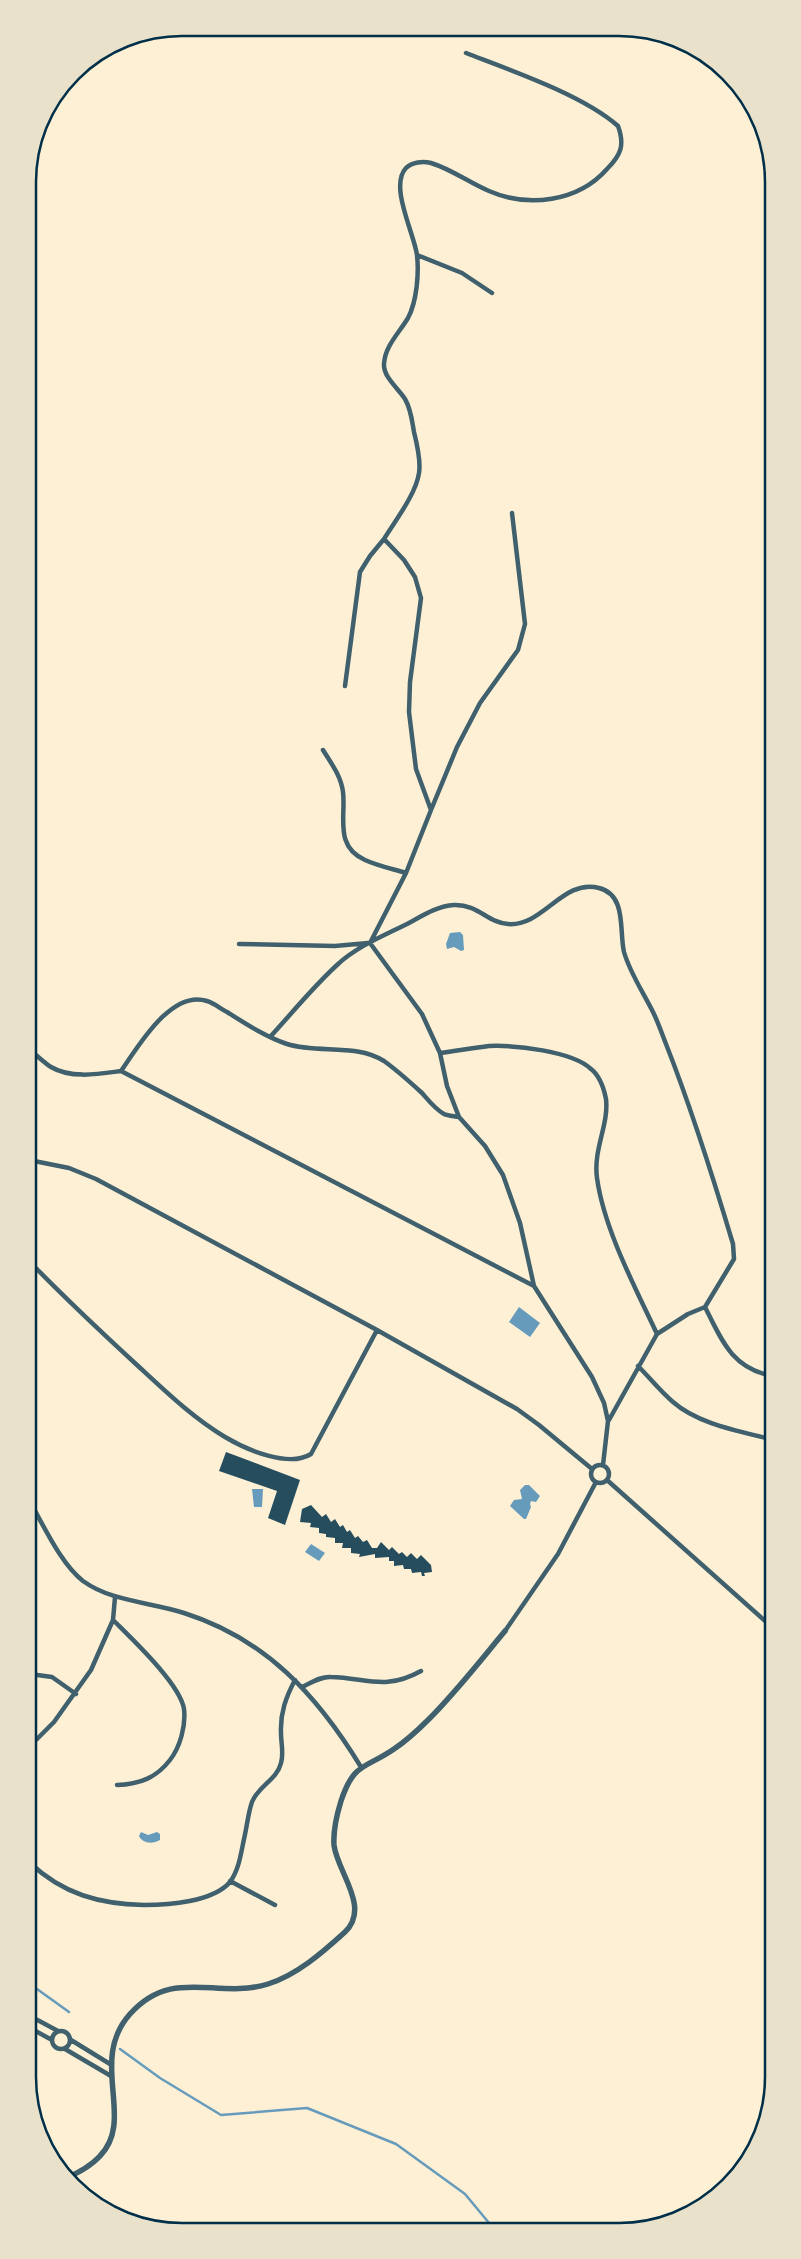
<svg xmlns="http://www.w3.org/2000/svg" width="801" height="2259" viewBox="0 0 801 2259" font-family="'Work Sans',sans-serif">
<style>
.water{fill:#669bbc}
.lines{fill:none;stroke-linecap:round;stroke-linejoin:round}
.stream{stroke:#669bbc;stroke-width:2.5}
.building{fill:#264d5e}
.minor{stroke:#3f606c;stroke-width:4.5}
.tertiary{stroke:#3f606c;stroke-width:5.5}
.rim{fill:none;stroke:#003049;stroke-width:2.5}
</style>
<rect width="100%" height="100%" fill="#fdf0d5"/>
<!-- water -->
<path class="water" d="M 460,932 L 463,935 L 464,950 L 461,951 L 454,947 L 447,949 L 446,944 L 450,933 Z
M 519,1307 L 540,1323 L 530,1337 L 509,1322 Z
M 525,1485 L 529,1485 L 540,1496 L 536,1502 L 531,1501 L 530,1504 L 531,1507 L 526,1519 L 524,1519 L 510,1506 L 514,1500 L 522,1499 L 520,1490 Z
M 252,1489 L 263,1489 L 262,1507 L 254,1507 Z
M 311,1544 L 325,1553 L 319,1561 L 305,1552 Z
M 141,1832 L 148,1835 L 157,1832 L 160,1834 L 160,1840 C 153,1844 143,1844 139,1836 Z"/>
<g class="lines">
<!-- stream -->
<path class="stream" d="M 30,1984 L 69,2012
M 120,2049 L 160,2078 L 221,2115 L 307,2108 L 396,2144 L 465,2194 L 494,2229"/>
</g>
<!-- building -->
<path class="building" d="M 226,1452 L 300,1480 L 285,1525 L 268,1518 L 277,1491 L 219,1471 Z
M 311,1505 L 322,1517 L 326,1514 L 331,1522 L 335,1519 L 340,1527 L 343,1525 L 347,1532 L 350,1530 L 355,1538 L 358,1536 L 363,1542 L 367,1540 L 372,1548 L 377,1548 L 381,1542 L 389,1550 L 392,1547 L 399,1554 L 402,1552 L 407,1557 L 411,1553 L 417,1559 L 421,1555 L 431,1565 L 432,1572 L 424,1573 L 425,1576 L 422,1576 L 421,1572 L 412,1573 L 411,1569 L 404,1569 L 403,1565 L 394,1566 L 394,1561 L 389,1561 L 389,1557 L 375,1558 L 375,1554 L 359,1557 L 360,1554 L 351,1553 L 351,1548 L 342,1548 L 343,1543 L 335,1543 L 335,1538 L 326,1537 L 326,1534 L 319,1533 L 319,1528 L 310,1527 L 311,1523 L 300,1522 L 302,1509 Z"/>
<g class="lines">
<!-- minor -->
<path class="minor" d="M 466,53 C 510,70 583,95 618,126 C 625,145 621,155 607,169 C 578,202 528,208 489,191 C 470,183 451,169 431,163 C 423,161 412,162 406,168 C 389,186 414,233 417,255 C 419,273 417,301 408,318 C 399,333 385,346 384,364 C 383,377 399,389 405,399 C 411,409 412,421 414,432 C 417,444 421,461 419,473 C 416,494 395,521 384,539 L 404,560 L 415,577 L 421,598 L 410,682 L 409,712 L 416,769 L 431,810 L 406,873 L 370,943 L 422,1014 L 440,1053 L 447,1086 L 459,1117 L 485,1146 L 503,1175 L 520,1223 L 534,1286 L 592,1377 L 604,1403 L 608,1421 L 603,1465
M 417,255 L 462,273 L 492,293
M 345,686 L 360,572 L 370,556 L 384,539
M 323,750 C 331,763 341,776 343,792 C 346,817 334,846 365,860 C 378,866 393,869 406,873
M 431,810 L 457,747 L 480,703 L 518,650 L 525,624 L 512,513
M 239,944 L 335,946 L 368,943
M 270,1037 C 292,1013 313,987 337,965 C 356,947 383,936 407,924 C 422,916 437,906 454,905 C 478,904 488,923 508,924 C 543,927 563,878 599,888 C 627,895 619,931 624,952 C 630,973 643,992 653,1012 C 658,1022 662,1034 666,1044 C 692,1110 713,1177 733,1244 L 734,1259 L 705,1307 C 722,1341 732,1368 772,1376
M 29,1050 C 37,1055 43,1062 51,1067 C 71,1079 99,1074 121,1071 L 534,1286
M 440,1053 C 456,1051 472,1048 489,1046 C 515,1045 572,1051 591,1069 C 600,1076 604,1089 606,1099 C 609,1125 593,1149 597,1178 C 604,1229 635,1287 657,1334
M 121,1071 C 138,1047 171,989 207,1001 C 214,1003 221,1009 227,1012 C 246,1024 266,1037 287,1044 C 318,1054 356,1043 384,1061 C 398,1071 410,1082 422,1093 C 429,1101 435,1109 444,1114 C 448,1116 454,1116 459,1117
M 29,1160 L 69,1168 L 96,1179 L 377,1330 L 517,1409 L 539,1425 L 592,1469
M 29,1261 C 64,1297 100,1331 137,1365 C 164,1390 193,1418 225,1437 C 247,1450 289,1468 311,1454 L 377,1330
M 638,1366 C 650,1378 660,1391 673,1402 C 698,1424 739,1431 770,1439
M 609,1420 L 657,1334 L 688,1314 L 705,1307
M591 1474a9 9 0 1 1 18 0a9 9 0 1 1-18 0Z
M 607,1480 L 773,1628
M 30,1502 C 44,1526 61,1564 83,1581 C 112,1602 151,1602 184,1613 C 266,1639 317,1695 361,1767
M 113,1620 C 132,1639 180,1684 184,1709 C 186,1726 180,1747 170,1760 C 156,1778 140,1784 117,1785
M 505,1631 L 558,1554 L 596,1482
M 30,1674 L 52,1677 L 76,1694
M 302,1687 C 311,1683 321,1676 331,1677 C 367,1678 385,1691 421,1671
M 30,1746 L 54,1722 L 91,1670 L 113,1620 L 115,1597
M 30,1863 C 63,1894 99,1904 144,1905 C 168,1905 213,1902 230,1882 C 239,1870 241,1853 244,1839 C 247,1827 248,1813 252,1802 C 258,1786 277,1780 281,1763 C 284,1754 281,1743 281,1733 C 280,1713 286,1697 295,1680
M 230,1881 L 275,1905
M 30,2016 L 58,2031
M 30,2028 L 52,2040
M52 2040a9 9 0 1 1 18 0a9 9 0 1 1-18 0Z
M 71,2040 L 110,2064
M 65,2049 L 111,2076"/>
<!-- tertiary -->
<path class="tertiary" d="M 67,2178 C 79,2172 91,2166 100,2156 C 136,2119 88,2061 130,2014 C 173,1966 217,2000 268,1984 C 297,1975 323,1952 345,1932 C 371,1907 337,1872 334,1845 C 333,1830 337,1814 341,1801 C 354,1762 365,1769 394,1749 C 406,1741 418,1730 428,1720 C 456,1692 480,1661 505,1631"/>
</g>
<!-- crop -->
<path d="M0 0H801V2259H0ZM182 36H619A146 146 0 0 1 765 182V2077A146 146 0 0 1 619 2223H182A146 146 0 0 1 36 2077V182A146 146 0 0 1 182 36Z" fill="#e9e1ca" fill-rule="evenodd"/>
<path class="rim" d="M182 36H619A146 146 0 0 1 765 182V2077A146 146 0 0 1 619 2223H182A146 146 0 0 1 36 2077V182A146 146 0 0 1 182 36Z"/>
</svg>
